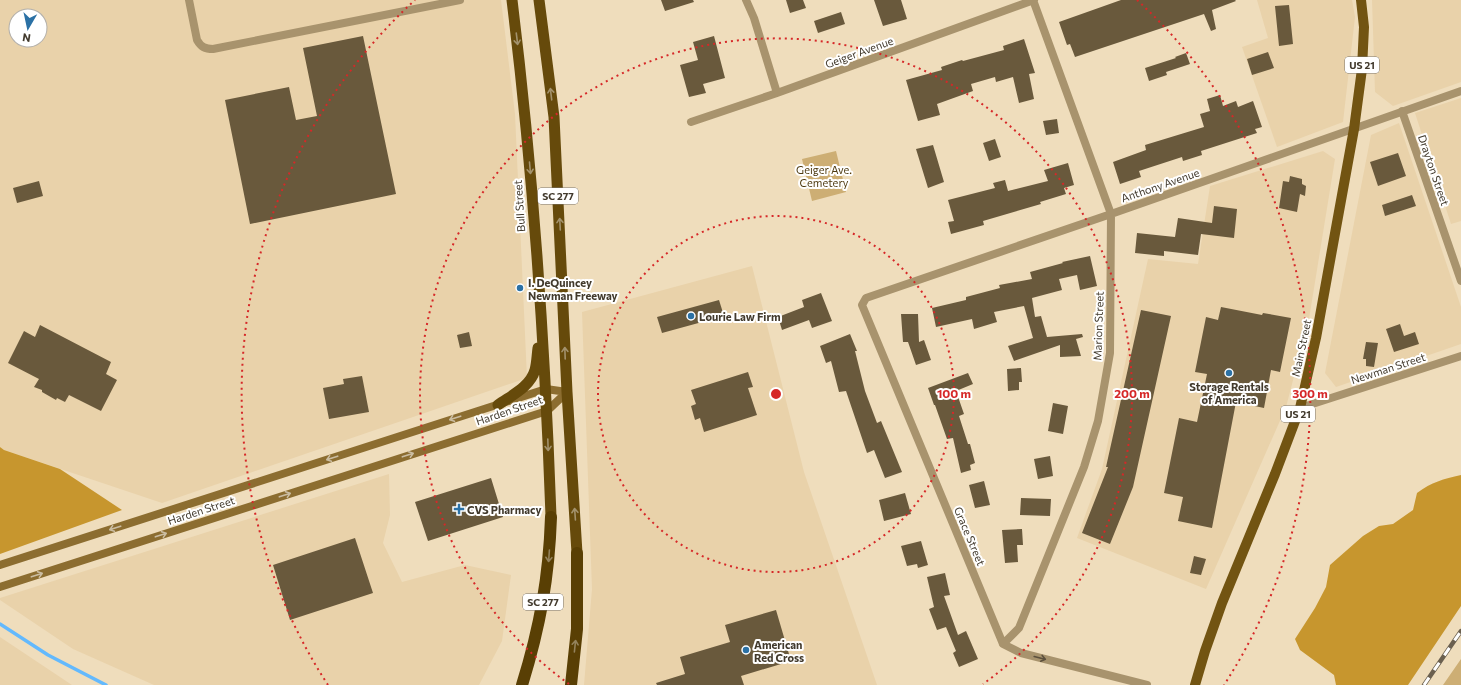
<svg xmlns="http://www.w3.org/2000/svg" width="1461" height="685" viewBox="0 0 1461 685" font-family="Commissioner,sans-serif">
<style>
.built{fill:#e9d2aa;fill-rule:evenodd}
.green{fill:#cdae74}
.forest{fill:#c7962e}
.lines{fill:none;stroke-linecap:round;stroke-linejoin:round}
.stream{stroke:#63b9fd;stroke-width:3.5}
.building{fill:#69593c}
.minor{stroke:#a8936d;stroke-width:8}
.secondary{stroke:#8c6d30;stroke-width:8}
.primary{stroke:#725412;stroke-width:10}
.trunk{stroke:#664a0b;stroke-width:11}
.motorway{stroke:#593f04;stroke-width:12}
.rail-casing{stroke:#6b604f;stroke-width:4.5}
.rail{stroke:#fff;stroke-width:3;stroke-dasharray:9;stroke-linecap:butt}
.oneway{stroke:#a3926d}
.oneway2{stroke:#cbbda2}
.oneway3{stroke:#93825c}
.oneway4{stroke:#5c503d}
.ring{fill:none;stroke:#d62828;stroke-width:2;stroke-dasharray:2 4}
.poi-dot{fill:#2b71a5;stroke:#fff;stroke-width:1.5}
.labels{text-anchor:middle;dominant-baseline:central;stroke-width:4;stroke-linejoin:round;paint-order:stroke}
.shield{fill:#fff;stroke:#7b756c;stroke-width:1}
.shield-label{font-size:10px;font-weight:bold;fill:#423a2d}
.street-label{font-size:11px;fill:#423a2d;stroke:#fff}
.park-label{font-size:11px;fill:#4e3a10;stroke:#fff}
.poi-label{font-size:11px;font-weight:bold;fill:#423a2d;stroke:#fff;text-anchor:start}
.centre{fill:#d62828;stroke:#fff;stroke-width:2}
.ring-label{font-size:12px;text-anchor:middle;font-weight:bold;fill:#d62828;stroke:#fff;stroke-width:4;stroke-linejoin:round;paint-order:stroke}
</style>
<rect width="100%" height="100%" fill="#efddbc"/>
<!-- built -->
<path class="built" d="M 0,0 L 501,0 L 515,114 L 527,378 L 162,503 L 4,450 L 0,447 ZM 16,16 L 40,16 L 40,40 L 16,40 Z
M 1257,0 L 1352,0 L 1355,17 L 1343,122 L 1277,147 L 1242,47 L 1268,38 Z
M 1372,0 L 1461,0 L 1461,82 L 1393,106 L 1375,92 Z
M 1461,98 L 1461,221 L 1451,224 L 1415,113 Z
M 1399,123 L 1461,307 L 1461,344 L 1336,387 L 1325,373 L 1371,135 Z
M 1323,151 L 1335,159 L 1309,319 L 1286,407 L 1206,589 L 1077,538 L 1102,469 L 1148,259 L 1198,264 L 1210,186 Z
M 752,266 L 804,472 L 877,685 L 584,685 L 592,589 L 582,312 Z
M 389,474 L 390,515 L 383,543 L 402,582 L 465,565 L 511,575 L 502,641 L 479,685 L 154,685 L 73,649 L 0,600 L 0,598 Z
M 0,637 L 72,685 L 0,685 Z"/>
<!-- green -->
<path class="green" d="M 836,151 L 846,192 L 812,201 L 802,159 Z
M 1461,659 L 1461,685 L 1443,685 Z"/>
<!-- forest -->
<path class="forest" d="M 0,447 L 4,450 L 60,469 L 122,510 L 0,554 Z
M 1461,475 L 1461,606 L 1408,685 L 1336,685 L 1334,675 L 1300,650 L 1295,639 L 1315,608 L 1326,587 L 1330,565 L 1363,536 L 1379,526 L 1393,524 L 1413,510 L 1417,493 C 1432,482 1443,479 1461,475 Z"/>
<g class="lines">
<!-- stream -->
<path class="stream" d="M 0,624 L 48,655 L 106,685"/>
</g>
<!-- building -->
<path class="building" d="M 661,0 L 693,0 L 694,2 L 665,11 Z
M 786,0 L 803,0 L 806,8 L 790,13 Z
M 874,0 L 901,0 L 907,19 L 883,26 Z
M 1121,0 L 1235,0 L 1236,1 L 1212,10 L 1216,29 L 1211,31 L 1204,14 L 1075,57 L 1070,44 L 1067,45 L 1059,22 Z
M 1289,5 L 1293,44 L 1279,46 L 1275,6 Z
M 841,12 L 845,24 L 818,33 L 814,21 Z
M 363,36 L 396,194 L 250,224 L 225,100 L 289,87 L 296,120 L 317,116 L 303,48 Z
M 714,36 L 725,78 L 703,84 L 706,93 L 689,97 L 680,65 L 698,60 L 693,42 Z
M 1024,39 L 1035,73 L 1029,74 L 1034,99 L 1019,103 L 1013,77 L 996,82 L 995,77 L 971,84 L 973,91 L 937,104 L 940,115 L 918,121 L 906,80 L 942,70 L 941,67 L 962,60 L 963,61 L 1004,50 L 1003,46 Z
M 1268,52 L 1274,68 L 1252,75 L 1247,59 Z
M 1186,53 L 1190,64 L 1166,72 L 1167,75 L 1149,81 L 1145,68 L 1176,58 L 1175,57 Z
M 1220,95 L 1223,106 L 1236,101 L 1238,107 L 1253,101 L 1262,127 L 1255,129 L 1257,133 L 1201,151 L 1202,155 L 1183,161 L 1182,157 L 1139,171 L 1141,177 L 1120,184 L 1113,162 L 1146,150 L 1145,145 L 1204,127 L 1200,114 L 1210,111 L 1207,99 Z
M 1057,119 L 1059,133 L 1046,135 L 1043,121 Z
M 995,139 L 1001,157 L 989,161 L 983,143 Z
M 933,145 L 944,182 L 928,188 L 916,149 Z
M 1398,153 L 1406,176 L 1378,186 L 1370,162 Z
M 1068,163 L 1074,185 L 1064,188 L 1066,194 L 1040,202 L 1041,204 L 983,221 L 984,225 L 951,234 L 948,222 L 954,221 L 948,200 L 995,188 L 993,183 L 1005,180 L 1008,191 L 1048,181 L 1044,170 Z
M 1290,176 L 1302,179 L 1302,184 L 1306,186 L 1305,196 L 1300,194 L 1297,212 L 1279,208 L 1283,181 L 1289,182 Z
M 39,181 L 43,196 L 17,203 L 13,188 Z
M 1412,195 L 1416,206 L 1385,216 L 1382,205 Z
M 1214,206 L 1237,209 L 1234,238 L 1201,234 L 1198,255 L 1164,251 L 1164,256 L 1135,253 L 1137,233 L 1175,237 L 1178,218 L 1212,223 Z
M 1090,256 L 1097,286 L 1080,290 L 1077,275 L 1059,279 L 1062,290 L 1032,298 L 1035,317 L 1041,316 L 1047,337 L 1082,334 L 1083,337 L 1076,339 L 1081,356 L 1060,357 L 1060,345 L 1014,361 L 1008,346 L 1033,338 L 1024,306 L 994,312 L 997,322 L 974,329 L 972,319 L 936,327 L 932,308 L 966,300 L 966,297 L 1000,288 L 999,285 L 1032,279 L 1030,272 L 1063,263 L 1062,262 Z
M 821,293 L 832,321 L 812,328 L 809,320 L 782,330 L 778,317 L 804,307 L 802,300 Z
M 719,300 L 724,316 L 662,333 L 657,317 Z
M 1221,307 L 1262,315 L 1263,313 L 1291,318 L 1280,372 L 1271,370 L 1264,408 L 1236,402 L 1212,528 L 1178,521 L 1183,497 L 1164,493 L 1179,418 L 1197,422 L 1207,374 L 1195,372 L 1206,317 L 1218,320 Z
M 1141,310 L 1171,316 L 1133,487 L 1110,544 L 1082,533 L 1108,467 L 1106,467 Z
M 901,314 L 918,314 L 919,342 L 924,340 L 931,360 L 916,365 L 908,342 L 903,342 Z
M 1400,324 L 1404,336 L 1415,332 L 1419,344 L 1394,352 L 1386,329 Z
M 40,325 L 111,362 L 106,374 L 117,380 L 101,411 L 69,395 L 65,402 L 57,398 L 56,400 L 42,392 L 42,390 L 34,387 L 39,379 L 8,363 L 24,331 L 35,337 Z
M 469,332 L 472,346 L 460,348 L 457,335 Z
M 850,334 L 857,351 L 855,351 L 865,391 L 877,423 L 881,421 L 902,472 L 885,478 L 874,450 L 867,453 L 846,391 L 839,392 L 831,361 L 826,363 L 820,346 Z
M 1366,342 L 1378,343 L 1374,367 L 1366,366 L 1366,359 L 1363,359 Z
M 1021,368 L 1022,382 L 1019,382 L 1019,390 L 1008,391 L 1007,369 Z
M 748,372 L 753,387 L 748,388 L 757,415 L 704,432 L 700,418 L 695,420 L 691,406 L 696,404 L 691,390 Z
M 968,373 L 973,384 L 956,391 L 964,414 L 959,416 L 968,444 L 970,444 L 975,463 L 970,465 L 971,470 L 961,473 L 953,438 L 947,439 L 935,405 L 934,405 L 928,388 Z
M 362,376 L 369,412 L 329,419 L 323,388 L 344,384 L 343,379 Z
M 1053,403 L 1068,406 L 1063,434 L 1048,431 Z
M 1050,456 L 1053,476 L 1038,479 L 1034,459 Z
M 491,478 L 503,517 L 428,541 L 415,502 Z
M 984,481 L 990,505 L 975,508 L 969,485 Z
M 905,493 L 911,514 L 884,521 L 879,500 Z
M 1021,498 L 1051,499 L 1050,516 L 1020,515 Z
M 1022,529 L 1023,545 L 1017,545 L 1018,562 L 1005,563 L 1002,530 Z
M 355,538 L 373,593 L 290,620 L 273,565 Z
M 921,541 L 928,565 L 918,568 L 917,564 L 907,566 L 901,546 Z
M 1194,556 L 1206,559 L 1201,575 L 1190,573 Z
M 945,573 L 950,595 L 944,596 L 958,635 L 966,631 L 978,659 L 959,667 L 953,653 L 956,651 L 946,627 L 937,630 L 929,609 L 934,607 L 927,577 Z
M 776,610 L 791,661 L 741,676 L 744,685 L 657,685 L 656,683 L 685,674 L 680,657 L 730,642 L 725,625 Z"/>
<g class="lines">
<!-- minor -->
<path class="minor" d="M 189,0 L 197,40 C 201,47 205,49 213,49 L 460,0
M 746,0 L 754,18 L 777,93
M 1402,111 L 1461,281
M 691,122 L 777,93 L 1034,0
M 1300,408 L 1461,356
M 1003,644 L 1019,628 L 1084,467 L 1098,421 L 1110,353 L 1111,214 L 1033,0
M 1147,685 L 1021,653 L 1003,644 L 862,305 L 866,298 L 1111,214 L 1461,91"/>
<!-- secondary -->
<path class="secondary" d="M 0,565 L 546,389 L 567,392
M 0,587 L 547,411 L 567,392"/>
<!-- primary -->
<path class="primary" d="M 1195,685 L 1205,651 L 1222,603 L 1275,474 L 1300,408 L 1316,338 L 1354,129 L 1362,69 L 1364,27 L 1361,0"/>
<!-- trunk -->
<path class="trunk" d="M 512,0 C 533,171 545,344 551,517
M 539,0 L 554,117 L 567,392 L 577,553
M 498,405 C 512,395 530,387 535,370 C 537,363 537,355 538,348"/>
<!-- motorway -->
<path class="motorway" d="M 522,685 C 540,627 549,577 551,517
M 571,685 L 577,629 L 577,553"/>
<defs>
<path id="rail" d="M 1424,685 L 1461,631"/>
</defs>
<!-- rail casing -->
<use href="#rail" class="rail-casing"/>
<!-- rail -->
<use href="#rail" class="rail"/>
</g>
<!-- one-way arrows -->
<defs><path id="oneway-shaft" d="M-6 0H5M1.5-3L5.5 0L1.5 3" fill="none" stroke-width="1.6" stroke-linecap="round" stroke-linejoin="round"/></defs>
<g class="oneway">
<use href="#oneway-shaft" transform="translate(517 39) rotate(83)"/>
<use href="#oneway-shaft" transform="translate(551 94) rotate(-97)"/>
<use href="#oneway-shaft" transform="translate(530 168) rotate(85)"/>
<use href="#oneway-shaft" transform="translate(560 224) rotate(-93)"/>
<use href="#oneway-shaft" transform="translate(565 353) rotate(-92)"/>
<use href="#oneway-shaft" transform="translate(548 445) rotate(88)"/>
<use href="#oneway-shaft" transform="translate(575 514) rotate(-94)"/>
</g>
<g class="oneway2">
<use href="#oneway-shaft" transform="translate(455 418) rotate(162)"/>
<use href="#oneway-shaft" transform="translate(408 455) rotate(-18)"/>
<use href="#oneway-shaft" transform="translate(332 458) rotate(162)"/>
<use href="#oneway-shaft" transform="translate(285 495) rotate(-18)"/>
<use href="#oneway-shaft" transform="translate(115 528) rotate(162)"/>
<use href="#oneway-shaft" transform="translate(161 535) rotate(-18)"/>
<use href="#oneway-shaft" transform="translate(37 575) rotate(-18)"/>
</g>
<g class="oneway3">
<use href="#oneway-shaft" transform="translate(549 556) rotate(94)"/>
<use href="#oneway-shaft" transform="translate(575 646) rotate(-84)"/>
</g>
<use class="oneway4" href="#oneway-shaft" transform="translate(1040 658) rotate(14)"/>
<!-- distance rings -->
<g class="ring">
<circle cx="776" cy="394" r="178"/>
<path d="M569 684A356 356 0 1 1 983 684"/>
<path d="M328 685A534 534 0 0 1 415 0M1137 0A534 534 0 0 1 1224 685"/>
</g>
<!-- markers -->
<g class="poi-dot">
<circle cx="520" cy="288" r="4"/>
<circle cx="691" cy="316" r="4"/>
<circle cx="1229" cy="373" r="4"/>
<path d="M457 503h4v4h4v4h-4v4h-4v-4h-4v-4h4z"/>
<circle cx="746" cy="650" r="4"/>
</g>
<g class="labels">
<!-- shield labels -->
<g class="shield">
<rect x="1345" y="57" width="34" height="16" rx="3"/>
<rect x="538" y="188" width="40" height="16" rx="3"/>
<rect x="1281" y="406" width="34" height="16" rx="3"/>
<rect x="523" y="594" width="40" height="16" rx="3"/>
</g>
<g class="shield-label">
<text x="1362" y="65">US 21</text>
<text x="558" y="196">SC 277</text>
<text x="1298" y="414">US 21</text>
<text x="543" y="602">SC 277</text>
</g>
<!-- street labels -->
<g class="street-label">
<text transform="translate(859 52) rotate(-20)">Geiger Avenue</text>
<text transform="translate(1434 170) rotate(71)">Drayton Street</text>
<text transform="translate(1160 185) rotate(-19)">Anthony Avenue</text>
<text transform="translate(519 206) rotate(-94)">Bull Street</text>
<text transform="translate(1098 326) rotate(-88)">Marion Street</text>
<text transform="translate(1301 348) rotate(-78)">Main Street</text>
<text transform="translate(1388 368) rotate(-18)">Newman Street</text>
<text transform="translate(509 410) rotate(-19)">Harden Street</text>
<text transform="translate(201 510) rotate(-18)">Harden Street</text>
<text transform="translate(970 536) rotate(67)">Grace Street</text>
</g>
<!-- park labels -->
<g class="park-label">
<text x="824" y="169">Geiger Ave.<tspan x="824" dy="13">Cemetery</tspan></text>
</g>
<!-- poi labels -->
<g class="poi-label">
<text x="528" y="282">I. DeQuincey<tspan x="528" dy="13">Newman Freeway</tspan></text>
<text x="699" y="316">Lourie Law Firm</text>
<text x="1229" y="386" text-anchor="middle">Storage Rentals<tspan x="1229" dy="13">of America</tspan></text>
<text x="467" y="509">CVS Pharmacy</text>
<text x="754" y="644">American<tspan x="754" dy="13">Red Cross</tspan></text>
</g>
</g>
<circle cx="776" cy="394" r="6" class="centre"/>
<g class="ring-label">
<text x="954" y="398">100 m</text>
<text x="1132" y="398">200 m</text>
<text x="1310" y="398">300 m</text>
</g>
<!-- north arrow -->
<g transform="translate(28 28) rotate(189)"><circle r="19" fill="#ffffff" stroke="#b3b0ab"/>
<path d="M0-3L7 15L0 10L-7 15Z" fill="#2b71a5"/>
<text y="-6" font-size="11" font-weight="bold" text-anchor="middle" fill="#423a2d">N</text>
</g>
</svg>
